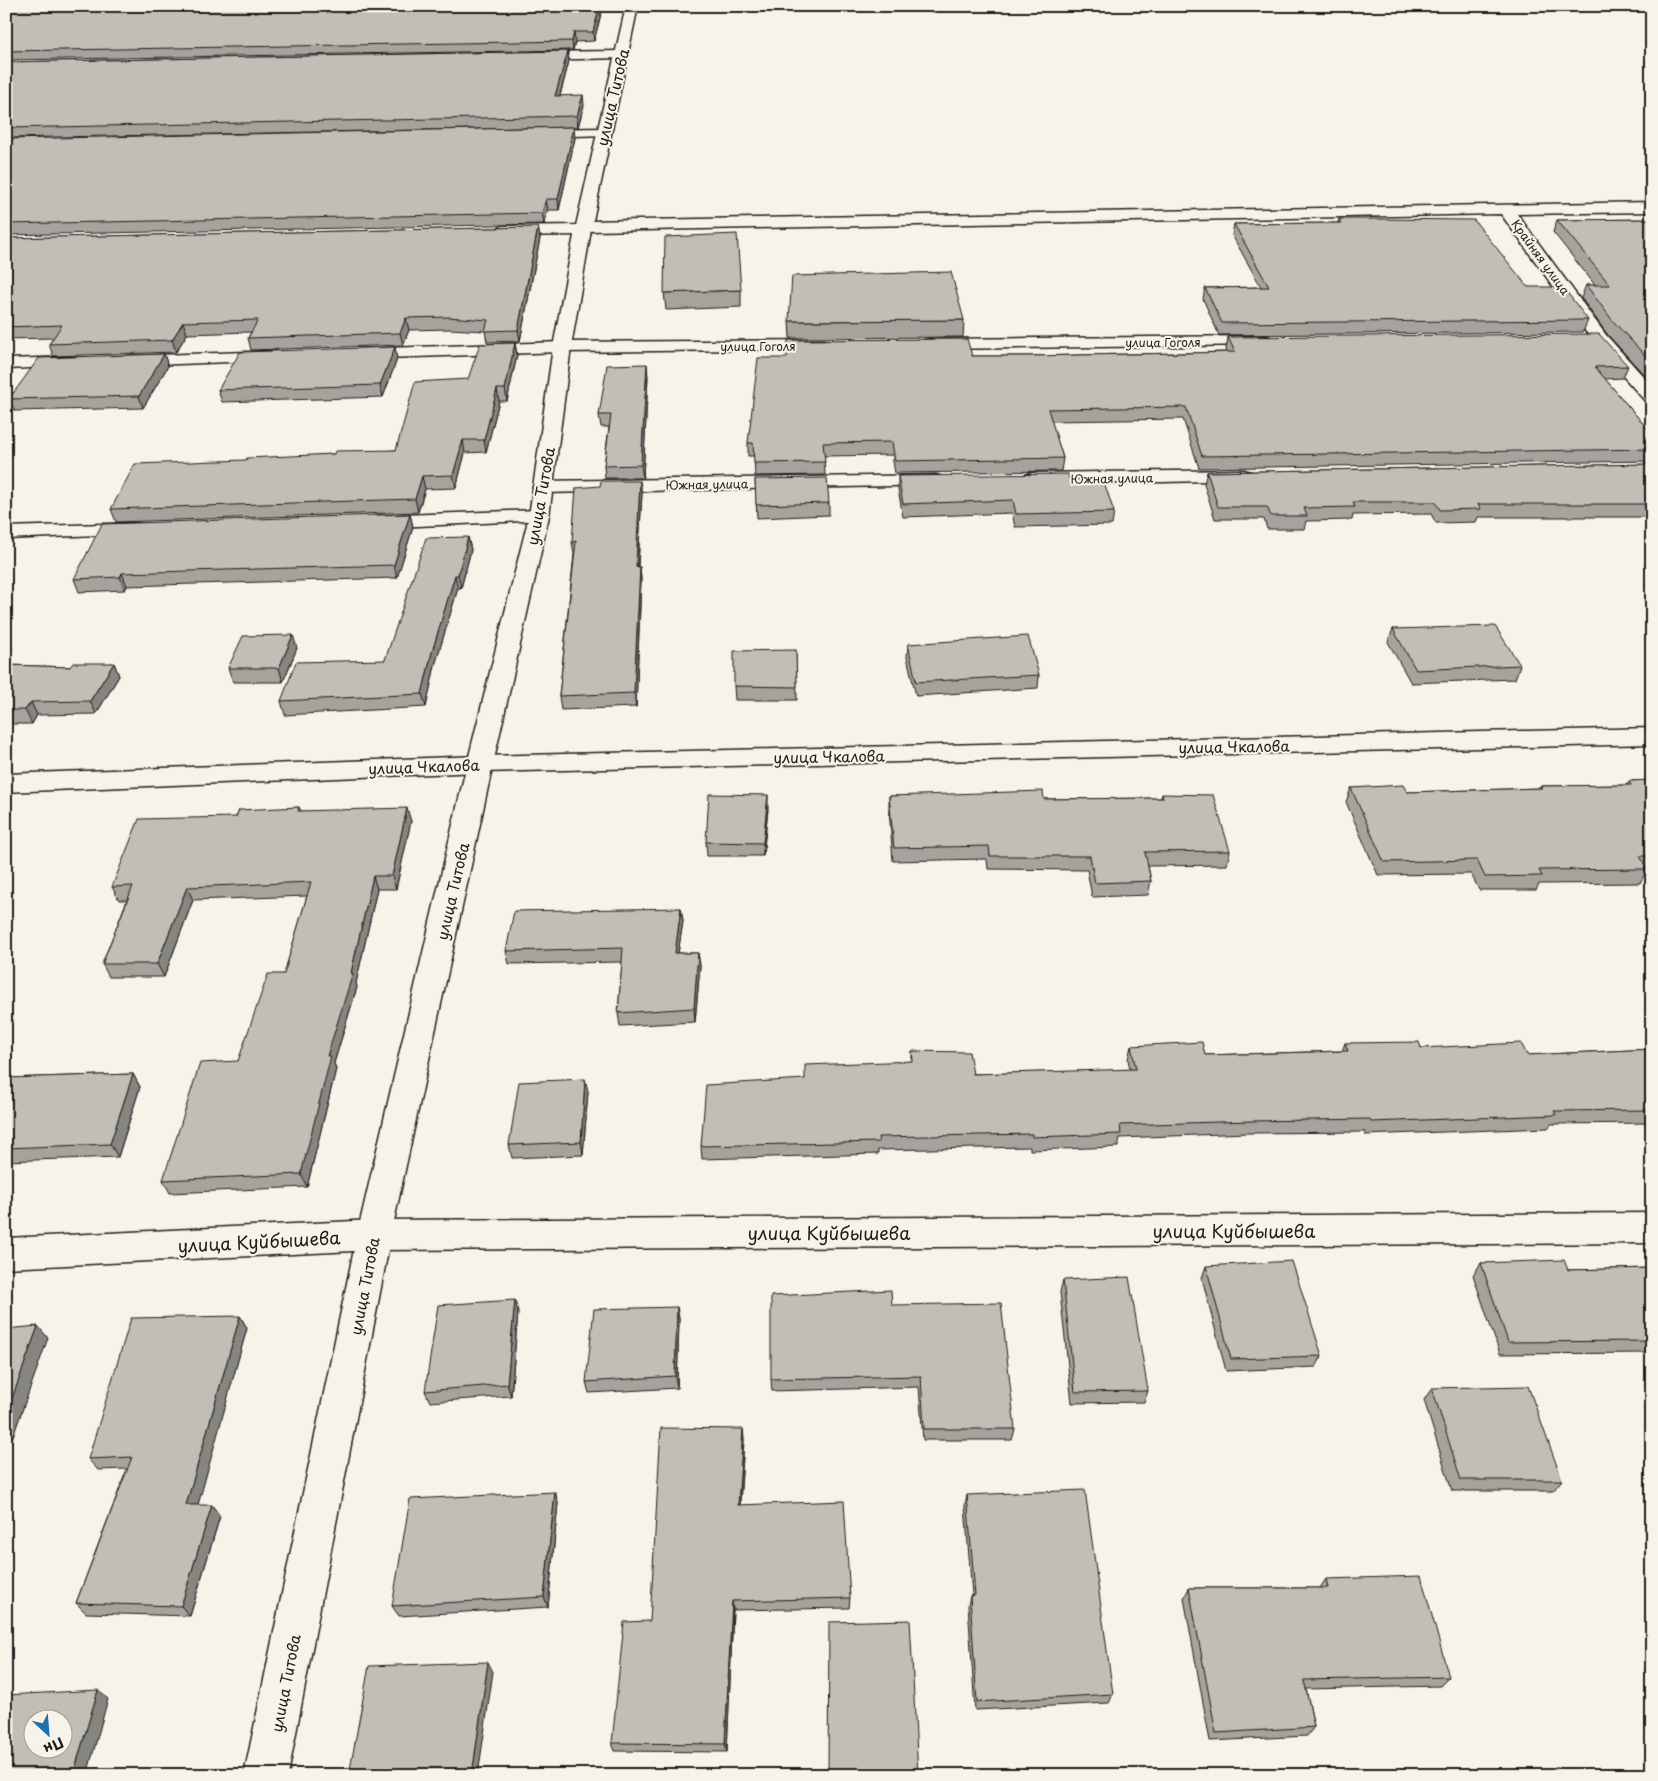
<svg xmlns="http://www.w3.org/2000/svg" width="1658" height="1781" viewBox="0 0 1658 1781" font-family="'Playpen Sans',sans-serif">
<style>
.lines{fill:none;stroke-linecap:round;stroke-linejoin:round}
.street-casing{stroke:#1c1c1c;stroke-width:3}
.secondary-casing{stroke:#1c1c1c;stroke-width:3}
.street{fill:#f7f3e8;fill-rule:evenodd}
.secondary{fill:#f7f3e8;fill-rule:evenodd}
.wall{fill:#a5a39c;stroke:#1c1c1c}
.shaded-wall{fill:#86857f;stroke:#1c1c1c}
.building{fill:#c0beb5;stroke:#1c1c1c;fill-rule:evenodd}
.labels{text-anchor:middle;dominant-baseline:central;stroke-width:4;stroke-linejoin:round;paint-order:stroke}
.far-street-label{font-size:12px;fill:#1c1c1c;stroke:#f7f3e8}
.street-label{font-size:15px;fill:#1c1c1c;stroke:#f7f3e8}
.near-street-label{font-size:18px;fill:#1c1c1c;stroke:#f7f3e8}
</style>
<rect width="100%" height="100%" fill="#f7f3e8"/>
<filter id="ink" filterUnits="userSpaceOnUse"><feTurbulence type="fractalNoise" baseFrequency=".02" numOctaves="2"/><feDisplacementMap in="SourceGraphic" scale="10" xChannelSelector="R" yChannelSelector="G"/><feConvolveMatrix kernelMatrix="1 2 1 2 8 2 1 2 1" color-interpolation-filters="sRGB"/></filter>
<g filter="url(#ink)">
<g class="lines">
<defs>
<path id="street" d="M 621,51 L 625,52 L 627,55 L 625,58 L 533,60 L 527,56 L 533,52 Z
M 604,128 L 611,132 L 609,135 L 538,137 L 531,133 L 538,129 Z
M 1652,202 L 1652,212 L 1517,214 L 1606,335 L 1652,386 L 1652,402 L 1645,401 L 1594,343 L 1501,214 L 590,231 L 583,235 L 502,236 L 494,231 L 502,226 L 577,225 L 584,221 Z
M 1264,336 L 1270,337 L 1273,341 L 1270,345 L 930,349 L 924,348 L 921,344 L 924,340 L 930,339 Z
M 824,340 L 830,341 L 833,345 L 830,349 L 562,352 L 358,359 L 352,358 L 349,354 L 352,350 L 358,349 L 562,342 Z
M 275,351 L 281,352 L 284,356 L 281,360 L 128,366 L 122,365 L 119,361 L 122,357 L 128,356 Z
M 72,357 L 78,358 L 81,362 L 78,366 L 6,369 L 6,359 Z
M 1244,470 L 1251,472 L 1254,476 L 1251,480 L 1032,485 L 1025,483 L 1022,479 L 1025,475 L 1032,473 Z
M 936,475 L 943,477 L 946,481 L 943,485 L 543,493 L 536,491 L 533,487 L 536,483 L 543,481 Z
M 539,510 L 546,512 L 549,516 L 546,520 L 375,528 L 368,526 L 365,522 L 368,518 L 375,516 Z
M 137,523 L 144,525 L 147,529 L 144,533 L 6,539 L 6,527 Z
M 1652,728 L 1652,744 L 480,772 L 6,792 L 6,774 L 480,756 Z
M 1652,1213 L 1652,1243 L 374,1250 L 6,1268 L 6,1238 L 374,1220 Z"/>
<path id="secondary" d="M 626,6 L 638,6 L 591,230 L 571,347 L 549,516 L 493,764 L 391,1235 L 288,1775 L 244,1775 L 357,1235 L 467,764 L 529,516 L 553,347 L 575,230 Z"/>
</defs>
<!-- street casing -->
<use href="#street" class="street-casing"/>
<!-- secondary casing -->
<use href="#secondary" class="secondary-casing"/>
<!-- street -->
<use href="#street" class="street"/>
<!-- secondary -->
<use href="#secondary" class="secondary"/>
</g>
<!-- wall -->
<path class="wall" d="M 6,6 L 603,6 L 594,41 L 575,42 L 573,50 L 6,60 Z
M 568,51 L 569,61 L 560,96 L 584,105 L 578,127 L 6,138 L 6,62 Z
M 575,138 L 559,210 L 548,210 L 544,224 L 6,235 L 6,139 Z
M 1339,219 L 1528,287 L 1588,320 L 1583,332 L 1219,335 L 1203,299 L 1205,288 L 1261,287 L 1232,235 L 1234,224 L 1338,223 Z
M 1652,219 L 1652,378 L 1647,378 L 1607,334 L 1581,298 L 1586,285 L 1595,285 L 1553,232 L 1557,220 Z
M 538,227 L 540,238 L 520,341 L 487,342 L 485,331 L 450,329 L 409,330 L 403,345 L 251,350 L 248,338 L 251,332 L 187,334 L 176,352 L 53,356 L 49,344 L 53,338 L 6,339 L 6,238 Z
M 741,290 L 741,307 L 666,310 L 664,293 Z
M 964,320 L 963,337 L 790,338 L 789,321 Z
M 1228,337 L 1628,366 L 1623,378 L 1605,379 L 1652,434 L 1652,461 L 1199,468 L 1183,419 L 1051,421 L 1063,458 L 1061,471 L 895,473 L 892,455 L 824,456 L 825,475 L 755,476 L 754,456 L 748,456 L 748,443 L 972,356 L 1030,356 L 1227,352 L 1226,349 Z
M 515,343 L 517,355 L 507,401 L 499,401 L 486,452 L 465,453 L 456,488 L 425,489 L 418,512 L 116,522 L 111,509 L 246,460 L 396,450 L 468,379 Z
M 395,347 L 397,359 L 383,397 L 222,402 L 218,390 Z
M 164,354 L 168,366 L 143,408 L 15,411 L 12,405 L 6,414 L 6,388 L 10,388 L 13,394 Z
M 648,376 L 643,478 L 605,478 L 604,466 L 609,427 L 601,427 L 599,415 Z
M 1652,464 L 1652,517 L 1478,517 L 1476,522 L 1436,523 L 1431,514 L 1353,515 L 1352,520 L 1306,521 L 1304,529 L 1267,529 L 1264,519 L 1215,519 L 1204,484 L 1207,472 Z
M 898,476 L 1069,479 L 1114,512 L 1112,525 L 1015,527 L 1012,513 L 903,517 L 898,489 Z
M 755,479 L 829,503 L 829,515 L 757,518 Z
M 642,493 L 638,567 L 640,567 L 641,580 L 636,707 L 561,710 L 559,696 L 574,554 L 572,542 Z
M 410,514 L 413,527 L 397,578 L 127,586 L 125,590 L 79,592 L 74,579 Z
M 468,537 L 471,550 L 461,588 L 458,588 L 435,665 L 426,707 L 285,715 L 281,701 L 385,660 Z
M 1393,629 L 1520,665 L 1515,679 L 1411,683 L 1388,642 Z
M 908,644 L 1039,675 L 1038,688 L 916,696 L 907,657 Z
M 297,648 L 283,682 L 233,682 L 228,668 Z
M 796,650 L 797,700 L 735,700 L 734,686 Z
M 114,663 L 119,676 L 96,714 L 37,715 L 32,724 L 6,724 L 6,665 L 70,667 Z
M 1652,780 L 1652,870 L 1647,870 L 1640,883 L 1539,884 L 1536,890 L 1479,890 L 1471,874 L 1378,875 L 1346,802 L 1351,788 L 1407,792 L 1540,788 L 1541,786 L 1627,785 L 1629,781 Z
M 1162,794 L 1230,851 L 1227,865 L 1148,866 L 1151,881 L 1148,895 L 1092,897 L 1087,870 L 988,869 L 987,859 L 893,861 L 889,810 L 889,796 L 1044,799 L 1161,798 Z
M 299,807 L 301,811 L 411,821 L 396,889 L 377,889 L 356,983 L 357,987 L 334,1063 L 336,1069 L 307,1187 L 170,1193 L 163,1180 L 238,1061 L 284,974 L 307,896 L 193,900 L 164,977 L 109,977 L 102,964 L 127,900 L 119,900 L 112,887 L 236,817 Z
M 768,809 L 763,856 L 707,856 L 706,842 Z
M 681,908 L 683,921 L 678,953 L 698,953 L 700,966 L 695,1022 L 620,1026 L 618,1013 L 622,962 L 509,964 L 506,951 Z
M 1345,1043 L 1527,1055 L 1652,1049 L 1652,1123 L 1551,1124 L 1548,1128 L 1365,1135 L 1365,1132 L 1247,1133 L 1120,1138 L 1118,1147 L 1030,1150 L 1030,1147 L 878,1150 L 878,1154 L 702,1159 L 701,1146 L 805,1079 L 912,1061 L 912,1051 L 973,1074 L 1130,1070 L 1128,1059 L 1131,1046 L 1205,1055 L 1342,1051 Z
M 133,1074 L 140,1087 L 118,1157 L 6,1161 L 6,1078 Z
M 585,1079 L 588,1092 L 583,1155 L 512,1158 L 509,1145 Z
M 1481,1263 L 1568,1270 L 1652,1268 L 1652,1353 L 1500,1354 L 1473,1275 Z
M 1206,1266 L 1322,1356 L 1316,1367 L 1226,1371 L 1202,1278 Z
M 1063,1280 L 1148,1391 L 1144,1402 L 1072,1403 L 1060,1292 Z
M 892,1305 L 1015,1429 L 1012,1440 L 923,1440 L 919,1387 L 772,1391 L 771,1379 Z
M 677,1307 L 679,1319 L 677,1388 L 589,1393 L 586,1382 Z
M 518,1312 L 511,1396 L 430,1402 L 425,1391 Z
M 240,1316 L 247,1328 L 197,1505 L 220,1516 L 190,1616 L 86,1613 L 76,1603 L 127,1469 L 98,1470 L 88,1459 Z
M 1432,1388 L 1562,1480 L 1553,1491 L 1452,1491 L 1424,1400 Z
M 743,1429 L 744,1440 L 740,1505 L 850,1598 L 849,1608 L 733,1610 L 727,1752 L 615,1751 L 612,1743 L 650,1621 Z
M 555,1492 L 558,1503 L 548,1607 L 399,1616 L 392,1606 Z
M 967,1495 L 1113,1694 L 1109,1703 L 975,1710 L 968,1605 L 970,1596 L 972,1595 L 965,1506 Z
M 1326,1579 L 1449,1677 L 1440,1686 L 1306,1689 L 1314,1727 L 1307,1736 L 1210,1741 L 1184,1598 L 1189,1588 L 1320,1588 Z"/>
<!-- shaded-wall -->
<path class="shaded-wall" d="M 600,6 L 603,6 L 594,41 L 593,32 Z
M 574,32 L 575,42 L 573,50 L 572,41 Z
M 568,51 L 569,61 L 557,106 L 555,96 Z
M 583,95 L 584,105 L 578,127 L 577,116 Z
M 574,127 L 575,138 L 559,210 L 558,199 Z
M 546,199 L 548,210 L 544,224 L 542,213 Z
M 538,227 L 540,238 L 520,341 L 518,330 Z
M 406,318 L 409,330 L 403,345 L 400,333 Z
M 183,322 L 187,334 L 176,352 L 172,340 Z
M 515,343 L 517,355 L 507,401 L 505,389 Z
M 395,347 L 397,359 L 383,397 L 380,385 Z
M 164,354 L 168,366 L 143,408 L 139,396 Z
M 647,364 L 648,376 L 643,478 L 641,465 Z
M 10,388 L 14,399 L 9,399 L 12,405 L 6,414 L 6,394 Z
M 497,389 L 499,401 L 486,452 L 484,440 Z
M 463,440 L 465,453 L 456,488 L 453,475 Z
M 422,476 L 425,489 L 418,512 L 415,499 Z
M 640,481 L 642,493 L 637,580 L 636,567 Z
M 410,514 L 413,527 L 397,578 L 394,565 Z
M 468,537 L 471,550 L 461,588 L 458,575 Z
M 640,567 L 641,580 L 636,707 L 634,693 Z
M 122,573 L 127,586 L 125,590 L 120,577 Z
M 455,575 L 458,588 L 435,665 L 426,707 L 422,694 L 432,652 Z
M 293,635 L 297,648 L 283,682 L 279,668 Z
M 114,663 L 119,676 L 96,714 L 90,701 Z
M 31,702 L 37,715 L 32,724 L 25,710 Z
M 768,795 L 768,809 L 763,856 L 763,843 Z
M 407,808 L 411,821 L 396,889 L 392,876 Z
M 373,876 L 377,889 L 356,983 L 357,987 L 334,1063 L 336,1069 L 307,1187 L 301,1174 L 327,1056 L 351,973 Z
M 187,887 L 193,900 L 164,977 L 157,964 Z
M 681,908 L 683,921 L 676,967 L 675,953 Z
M 698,953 L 700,966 L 695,1022 L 694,1008 Z
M 133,1074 L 140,1087 L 118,1157 L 110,1144 Z
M 585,1079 L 588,1092 L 583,1155 L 581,1142 Z
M 515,1300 L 518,1312 L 511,1396 L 507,1384 Z
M 677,1307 L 679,1319 L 677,1388 L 675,1376 Z
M 240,1316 L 247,1328 L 195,1516 L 186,1505 Z
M 38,1326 L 48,1338 L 6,1456 L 6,1415 Z
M 743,1429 L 744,1440 L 739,1515 L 738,1505 Z
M 555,1492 L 558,1503 L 548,1607 L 544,1597 Z
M 212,1505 L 220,1516 L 190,1616 L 181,1606 Z
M 732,1601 L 733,1610 L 727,1752 L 725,1744 Z
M 488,1662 L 493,1672 L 478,1775 L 472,1775 Z
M 98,1690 L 108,1699 L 87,1775 L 73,1775 Z"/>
<!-- building -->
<path class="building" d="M 6,6 L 600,6 L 593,32 L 574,32 L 572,41 L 6,51 Z
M 568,51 L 555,96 L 583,95 L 577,116 L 6,128 L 6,62 Z
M 574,127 L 558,199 L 546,199 L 542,213 L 6,224 L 6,139 Z
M 1339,219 L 1374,219 L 1474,220 L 1528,287 L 1563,287 L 1588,320 L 1222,323 L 1205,288 L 1269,287 L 1234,224 L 1341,223 Z
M 1652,219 L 1652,363 L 1613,321 L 1586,285 L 1610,285 L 1557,220 Z
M 538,227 L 518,330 L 485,331 L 488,320 L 448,317 L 406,318 L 400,333 L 248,338 L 258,320 L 183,322 L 172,340 L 49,344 L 62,325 L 6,327 L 6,238 Z
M 737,234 L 741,290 L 664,293 L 665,237 Z
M 951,272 L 964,320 L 789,321 L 792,276 Z
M 1599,334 L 1628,366 L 1595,367 L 1652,434 L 1652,449 L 1202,456 L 1186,407 L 1048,409 L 1063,458 L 895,461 L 892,442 L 823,443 L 825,462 L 754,463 L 753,443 L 748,443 L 758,358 L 787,358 L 788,340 L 967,339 L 972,356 L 1030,356 L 1235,352 L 1228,337 Z
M 515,343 L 505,389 L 497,389 L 484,440 L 463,440 L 453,475 L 422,476 L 415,499 L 111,509 L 135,464 L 246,460 L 247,458 L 334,454 L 335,451 L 396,450 L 415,382 L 468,379 L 480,344 Z
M 395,347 L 380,385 L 218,390 L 240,352 Z
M 164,354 L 139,396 L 9,399 L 39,358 Z
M 647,364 L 641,465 L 604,466 L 611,415 L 599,415 L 607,365 Z
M 6,388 L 10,388 L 6,394 Z
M 1652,464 L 1652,504 L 1478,504 L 1481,509 L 1440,510 L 1435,502 L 1353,502 L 1355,507 L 1304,508 L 1307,516 L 1271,516 L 1267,507 L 1218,507 L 1207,472 Z
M 1068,474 L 1069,479 L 1103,479 L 1114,512 L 1016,514 L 1013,500 L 903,504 L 898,476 Z
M 827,478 L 829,503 L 756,505 L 755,479 Z
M 601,481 L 640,481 L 636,567 L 640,567 L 634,693 L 559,696 L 576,541 L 572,542 L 576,488 L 600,486 Z
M 410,514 L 394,565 L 122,573 L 120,577 L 74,579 L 102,524 Z
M 468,537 L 458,575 L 455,575 L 432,652 L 422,694 L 281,701 L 296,662 L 385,660 L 426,538 Z
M 1495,626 L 1520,665 L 1416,670 L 1393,629 Z
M 293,635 L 279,668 L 228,668 L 243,636 Z
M 1028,636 L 1039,675 L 916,682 L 908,644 Z
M 796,650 L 797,687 L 734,686 L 734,651 Z
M 73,663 L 114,663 L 90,701 L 31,702 L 25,710 L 6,710 L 6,665 L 70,667 Z
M 1652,780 L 1652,856 L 1640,856 L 1647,869 L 1539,870 L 1542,876 L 1485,877 L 1477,860 L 1384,862 L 1351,788 L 1403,785 L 1407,792 L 1542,788 L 1541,786 L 1631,785 L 1629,781 Z
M 1043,791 L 1044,799 L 1163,798 L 1162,794 L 1213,795 L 1230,851 L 1145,852 L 1151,881 L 1095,883 L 1090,856 L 990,856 L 989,846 L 894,848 L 889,796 Z
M 709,794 L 768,795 L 763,843 L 706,842 Z
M 299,807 L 298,811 L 407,808 L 392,876 L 373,876 L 351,973 L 353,973 L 327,1056 L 331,1056 L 301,1174 L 163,1180 L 200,1063 L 238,1061 L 268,974 L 284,974 L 311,882 L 187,887 L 157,964 L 102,964 L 133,886 L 112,887 L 139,819 L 236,817 L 239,810 Z
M 681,908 L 675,953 L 698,953 L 694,1008 L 618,1013 L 623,948 L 506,951 L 514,911 Z
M 1202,1042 L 1205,1055 L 1348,1051 L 1345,1043 L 1419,1042 L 1421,1048 L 1521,1043 L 1527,1055 L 1652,1049 L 1652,1110 L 1554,1111 L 1556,1115 L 1371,1122 L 1370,1119 L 1252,1121 L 1120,1125 L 1121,1134 L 1032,1137 L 1032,1134 L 878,1137 L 879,1142 L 701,1146 L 706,1085 L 805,1079 L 805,1065 L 913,1061 L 912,1051 L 969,1052 L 973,1074 L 1136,1069 L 1131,1046 Z
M 133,1074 L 110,1144 L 6,1148 L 6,1078 Z
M 585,1079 L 581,1142 L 509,1145 L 519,1082 Z
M 1564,1260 L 1568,1270 L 1652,1268 L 1652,1341 L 1508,1342 L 1481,1263 Z
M 1292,1261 L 1322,1356 L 1231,1359 L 1206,1266 Z
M 1129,1277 L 1148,1391 L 1075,1392 L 1063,1280 Z
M 891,1290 L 892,1305 L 1001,1303 L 1015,1429 L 924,1429 L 921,1376 L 771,1379 L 771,1296 Z
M 515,1300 L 507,1384 L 425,1391 L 438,1305 Z
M 677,1307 L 675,1376 L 586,1382 L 594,1309 Z
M 240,1316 L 186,1505 L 212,1505 L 181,1606 L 76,1603 L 132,1457 L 88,1459 L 131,1318 Z
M 38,1326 L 6,1415 L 6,1329 Z
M 1528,1386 L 1562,1480 L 1461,1480 L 1432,1388 Z
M 661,1428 L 743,1429 L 738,1505 L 844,1501 L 850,1598 L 732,1601 L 725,1744 L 612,1743 L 624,1622 L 650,1621 Z
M 1085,1490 L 1113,1694 L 977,1702 L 970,1596 L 975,1595 L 967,1495 Z
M 555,1492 L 544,1597 L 392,1606 L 410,1499 Z
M 1421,1576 L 1449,1677 L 1304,1680 L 1314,1727 L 1216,1733 L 1189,1588 L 1328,1588 L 1326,1579 Z
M 910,1620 L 918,1775 L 828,1775 L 829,1622 Z
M 488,1662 L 472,1775 L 349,1775 L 369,1666 Z
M 98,1690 L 73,1775 L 6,1775 L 6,1695 ZM 32,1718 L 62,1718 L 62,1748 L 32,1748 Z"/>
</g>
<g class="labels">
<!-- far-street labels -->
<g class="far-street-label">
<text transform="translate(1541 257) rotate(54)">Крайняя улица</text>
<text x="1163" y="342">улица Гоголя</text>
<text x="758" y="346">улица Гоголя</text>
<text transform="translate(1112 478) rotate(-1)">Южная улица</text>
<text transform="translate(707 484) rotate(-1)">Южная улица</text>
</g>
<!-- street labels -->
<g class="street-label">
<text transform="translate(612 97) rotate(-77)">улица Титова</text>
<text transform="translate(540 496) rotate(-80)">улица Титова</text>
<text transform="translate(1234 746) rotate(-1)">улица Чкалова</text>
<text transform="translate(829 756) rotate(-1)">улица Чкалова</text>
<text transform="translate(424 766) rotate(-2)">улица Чкалова</text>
<text transform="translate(452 891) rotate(-77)">улица Титова</text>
<text transform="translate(364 1286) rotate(-79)">улица Титова</text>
<text transform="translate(285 1683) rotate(-79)">улица Титова</text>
</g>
<!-- near-street labels -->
<g class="near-street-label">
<text x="1234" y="1230">улица Куйбышева</text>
<text x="829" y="1232">улица Куйбышева</text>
<text transform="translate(259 1241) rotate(-3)">улица Куйбышева</text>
</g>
</g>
<!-- margin -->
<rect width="1658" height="1781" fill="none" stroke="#f7f3e8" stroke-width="25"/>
<rect x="12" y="12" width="1633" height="1756" fill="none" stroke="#1c1c1c" stroke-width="2" filter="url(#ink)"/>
<!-- north arrow -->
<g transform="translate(48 1734) rotate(154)"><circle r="24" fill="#f7f3e8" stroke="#9f9d96"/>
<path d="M0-4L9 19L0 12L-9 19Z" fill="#1f6fb2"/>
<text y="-8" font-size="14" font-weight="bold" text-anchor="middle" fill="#1c1c1c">Пн</text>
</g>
</svg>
